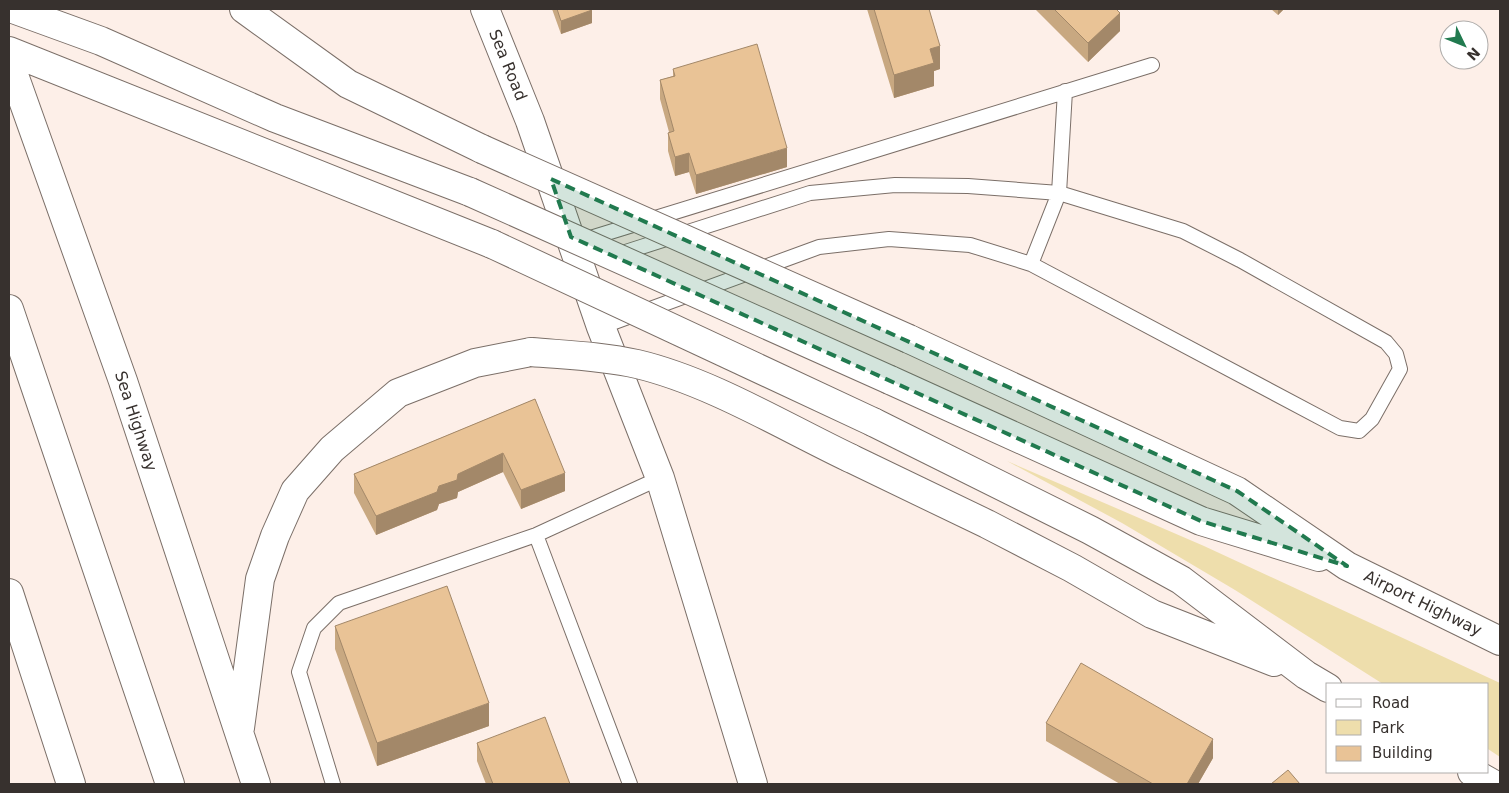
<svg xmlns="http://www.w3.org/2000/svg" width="1509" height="793" viewBox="0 0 1509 793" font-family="'DejaVu Sans',sans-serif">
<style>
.green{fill:#eedeac}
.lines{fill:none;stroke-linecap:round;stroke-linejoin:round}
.service-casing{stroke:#7b6f68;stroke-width:16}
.tertiary-casing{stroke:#7b6f68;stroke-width:30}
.trunk-casing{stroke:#7b6f68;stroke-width:30}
.motorway-casing{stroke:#7b6f68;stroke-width:30}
.service{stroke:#fff;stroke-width:14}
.tertiary{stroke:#fff;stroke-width:28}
.trunk{stroke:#fff;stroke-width:28}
.motorway{stroke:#fff;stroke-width:28}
.motorway-bridge-casing{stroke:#7b6f68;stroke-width:30;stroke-linecap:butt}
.motorway-bridge{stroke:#fff;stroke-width:28}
.wall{fill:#c8a881}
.shaded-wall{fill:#a38869}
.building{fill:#e9c396;stroke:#a38869}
.marked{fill:#217a4f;fill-opacity:0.2;stroke:#217a4f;stroke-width:4;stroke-dasharray:10 6;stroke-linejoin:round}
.labels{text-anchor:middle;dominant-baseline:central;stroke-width:4.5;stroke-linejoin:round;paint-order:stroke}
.street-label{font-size:16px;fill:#37312e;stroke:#fff}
</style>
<rect width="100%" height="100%" fill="#fdefe8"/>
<!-- green -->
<path class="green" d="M 1007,461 L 1204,546 L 1500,683 L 1500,757 L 1488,749 L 1488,684 L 1383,684 L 1235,590 L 1122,523 Z"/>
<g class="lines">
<defs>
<path id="service" d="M 584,240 L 1152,65
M 1031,264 L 1059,193 L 1065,91
M 601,327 L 819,247 L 889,239 L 970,245 L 1031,264 L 1340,428 L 1359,431 L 1372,419 L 1400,369 L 1396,354 L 1386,342 L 1240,260 L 1183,231 L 1059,193 L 968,186 L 895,185 L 810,193 L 616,255
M 536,535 L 630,784
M 333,784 L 299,672 L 314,628 L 339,603 L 536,535 L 660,478"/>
<path id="tertiary" d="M 9,593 L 71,784"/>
<path id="trunk" d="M 485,9 L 530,121 L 601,327 L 660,478 L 753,784"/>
<path id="motorway" d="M 13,9 L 101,41 L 275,118 L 470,192
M 244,9 L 348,84 L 482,149
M 9,51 L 492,244
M 9,61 L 123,381 L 256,784
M 9,309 L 170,784
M 909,339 L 1237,491 L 1347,566 L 1500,641
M 890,380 L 1201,521 L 1319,557
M 873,422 L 1090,530 L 1181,580 L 1306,675 L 1328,688
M 850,458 L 987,524 L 1072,568 L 1152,614 L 1274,662
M 240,728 L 260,579 L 275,536 L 295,491 L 332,449 L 398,393 L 475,363 L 531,352
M 1472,772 L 1493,784"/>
</defs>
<!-- service casing -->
<use href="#service" class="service-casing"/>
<!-- tertiary casing -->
<use href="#tertiary" class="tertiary-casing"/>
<!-- trunk casing -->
<use href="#trunk" class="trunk-casing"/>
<!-- motorway casing -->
<use href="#motorway" class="motorway-casing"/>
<!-- service -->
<use href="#service" class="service"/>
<!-- tertiary -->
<use href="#tertiary" class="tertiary"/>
<!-- trunk -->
<use href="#trunk" class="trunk"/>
<!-- motorway -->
<use href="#motorway" class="motorway"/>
<defs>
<path id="motorway-bridge" d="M 482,149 L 909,339
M 470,192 L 890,380
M 492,244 L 873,422
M 531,352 C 566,355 602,356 637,364 C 709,381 783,426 850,458"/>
</defs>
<!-- motorway-bridge casing -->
<use href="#motorway-bridge" class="motorway-bridge-casing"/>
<!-- motorway-bridge -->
<use href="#motorway-bridge" class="motorway-bridge"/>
</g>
<!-- wall -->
<path class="wall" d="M 552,9 L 592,9 L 592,23 L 561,34 Z
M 867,9 L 929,9 L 940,69 L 934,71 L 934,86 L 894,98 Z
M 1035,9 L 1117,9 L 1120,31 L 1088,62 Z
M 1271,9 L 1284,9 L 1278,15 Z
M 673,69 L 787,167 L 696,194 L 689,172 L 675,176 L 668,151 L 668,133 L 669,132 L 660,99 L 660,80 L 673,76 Z
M 535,399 L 565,491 L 521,509 L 503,472 L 458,492 L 457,498 L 439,504 L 437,510 L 376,535 L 354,493 L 354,474 Z
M 335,626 L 489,726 L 377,766 L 335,649 Z
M 1046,723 L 1213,758 L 1198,784 L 1120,784 L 1046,741 Z
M 477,743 L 570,784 L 486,784 L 477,761 Z"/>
<!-- shaded-wall -->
<path class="shaded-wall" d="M 1110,9 L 1117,9 L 1117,14 L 1120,13 L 1120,31 L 1088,62 L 1088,43 Z
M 1278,9 L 1284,9 L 1278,15 Z
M 592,10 L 592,23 L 561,34 L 561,21 Z
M 940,46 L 940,69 L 934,71 L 934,86 L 894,98 L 894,75 L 930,49 Z
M 787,148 L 787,167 L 696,194 L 696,175 Z
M 689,153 L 689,172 L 675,176 L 675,157 Z
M 503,453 L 503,472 L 458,492 L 457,498 L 439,504 L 437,510 L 376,535 L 376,516 L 439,486 L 458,474 Z
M 565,473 L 565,491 L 521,509 L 521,490 Z
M 489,703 L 489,726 L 377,766 L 377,743 Z
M 1213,739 L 1213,758 L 1198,784 L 1187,784 Z"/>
<!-- building -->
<path class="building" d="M 557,9 L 592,9 L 592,10 L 561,21 Z
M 874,9 L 929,9 L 940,46 L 930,49 L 934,63 L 894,75 Z
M 1054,9 L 1116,9 L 1120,13 L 1088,43 Z
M 757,44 L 787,148 L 696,175 L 689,153 L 675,157 L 668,133 L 674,131 L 660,80 L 675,76 L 673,69 Z
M 535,399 L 565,473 L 521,490 L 503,453 L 458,474 L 457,480 L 439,486 L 437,492 L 376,516 L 354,474 Z
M 447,586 L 489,703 L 377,743 L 335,626 Z
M 1081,663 L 1213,739 L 1187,784 L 1153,784 L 1046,723 Z
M 545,717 L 570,784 L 493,784 L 477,743 Z
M 1288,770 L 1300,784 L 1271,784 Z"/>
<!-- marked area -->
<path class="marked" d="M 551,179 L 1237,491 L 1347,566 L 1201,521 L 571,237 Z"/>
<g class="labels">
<!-- street labels -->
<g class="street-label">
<text transform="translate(508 65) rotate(68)">Sea Road</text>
<text transform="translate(136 421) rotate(72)">Sea Highway</text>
<text transform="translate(1423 603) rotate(26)">Airport Highway</text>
</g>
</g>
<!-- border -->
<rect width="1509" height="793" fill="none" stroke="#37312e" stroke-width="20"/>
<!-- legend -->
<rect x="1326" y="683" width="162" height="90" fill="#ffffff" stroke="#afadab"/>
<rect x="1336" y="699" width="25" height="8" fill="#ffffff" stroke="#afadab"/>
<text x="1372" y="708" font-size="15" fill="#37312e">Road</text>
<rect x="1336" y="720" width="25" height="15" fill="#eedeac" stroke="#afadab"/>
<text x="1372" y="733" font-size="15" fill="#37312e">Park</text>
<rect x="1336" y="746" width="25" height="15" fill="#e9c396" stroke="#afadab"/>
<text x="1372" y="758" font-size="15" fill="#37312e">Building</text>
<!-- north arrow -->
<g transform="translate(1464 45) rotate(133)"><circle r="24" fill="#ffffff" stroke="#afadab"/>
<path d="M0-4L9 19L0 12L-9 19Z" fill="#217a4f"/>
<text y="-8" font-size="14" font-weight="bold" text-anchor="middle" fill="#37312e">N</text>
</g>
</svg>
